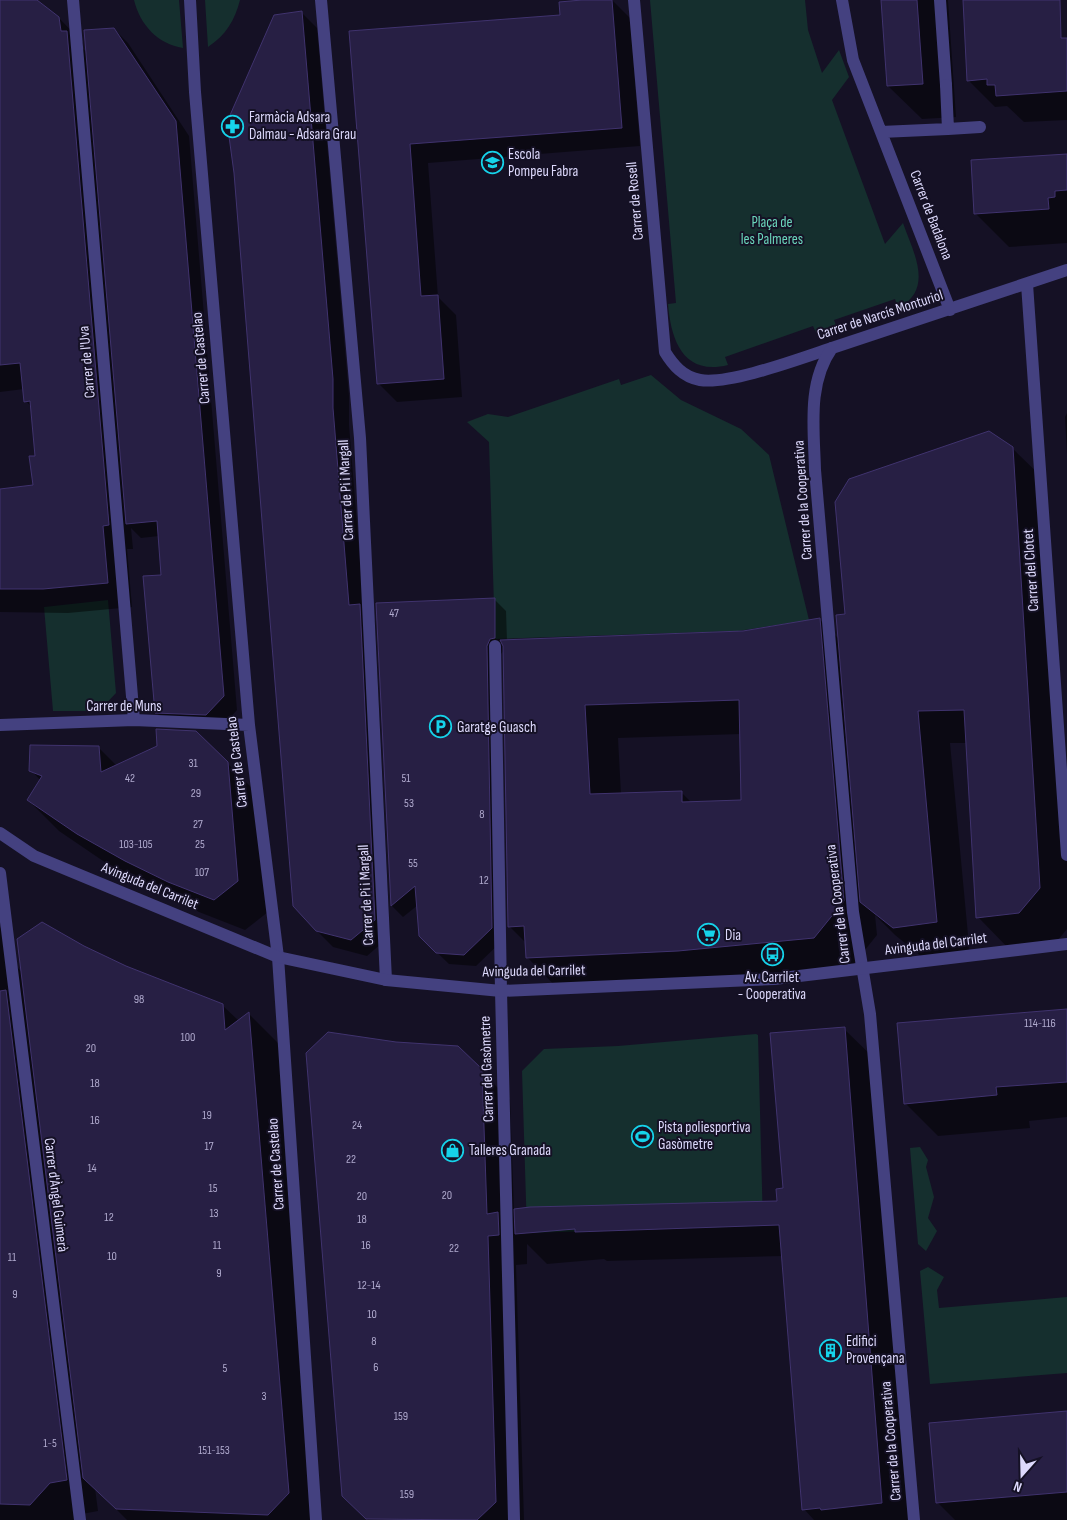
<svg xmlns="http://www.w3.org/2000/svg" width="1067" height="1520" viewBox="0 0 1067 1520" font-family="'Sofia Sans Condensed',sans-serif">
<style>
.green{fill:#152f2e}
.shadow{fill:#0007;fill-rule:evenodd}
.building{fill:#271f44;stroke:#40336e;fill-rule:evenodd}
.lines{fill:none;stroke-linecap:round;stroke-linejoin:round}
.pedestrian{stroke:#444180;stroke-width:12}
.minor{stroke:#444180;stroke-width:12}
.tertiary{stroke:#444180;stroke-width:12}
.labels{text-anchor:middle;dominant-baseline:central;stroke-width:4;stroke-linejoin:round;paint-order:stroke}
.number-label{font-size:12px;fill:#b0aace}
.poi-label{font-size:15px;fill:#ddd9fc;stroke:#151125;text-anchor:start}
.street-label{font-size:15px;fill:#ddd9fc;stroke:#151125}
.park-label{font-size:15px;fill:#6bd6bc;stroke:#151125}
</style>
<rect width="100%" height="100%" fill="#151125"/>
<!-- green -->
<path class="green" d="M 134,0 L 179,0 L 183,48 C 158,44 140,25 134,0 Z
M 205,0 L 240,0 C 235,20 226,35 208,47 Z
M 650,0 L 805,0 L 808,30 L 822,73 L 839,50 L 849,77 L 832,100 L 885,244 L 903,223 C 913,252 935,289 898,308 L 895,299 L 834,320 L 837,328 L 817,335 L 813,326 L 725,357 L 728,365 C 683,376 671,340 668,304 L 676,303 Z
M 651,375 L 681,400 L 741,429 L 769,455 L 809,620 L 738,631 L 495,639 L 489,442 L 467,422 L 488,414 L 508,417 L 619,379 L 621,385 Z
M 108,600 L 116,693 L 99,711 L 53,711 L 44,607 Z
M 756,1034 L 758,1035 L 763,1226 L 527,1233 L 522,1071 L 544,1049 L 618,1046 Z
M 920,1147 L 928,1160 L 926,1167 L 934,1197 L 928,1218 L 937,1231 L 926,1251 L 918,1244 L 910,1148 Z
M 928,1267 L 944,1277 L 937,1290 L 939,1308 L 1067,1297 L 1067,1373 L 930,1384 L 920,1271 Z"/>
<!-- shadow -->
<path class="shadow" d="M 35,0 L 59,18 L 83,43 L 83,49 L 87,52 L 114,29 L 128,43 L 189,136 L 237,710 L 220,729 L 170,726 L 156,712 L 163,577 L 159,536 L 141,538 L 131,528 L 133,549 L 127,549 L 132,607 L 68,613 L 0,612 L 0,490 L 34,486 L 36,457 L 32,408 L 26,401 L 24,389 L 0,392 L 0,1 Z
M 597,0 L 612,0 L 630,18 L 640,146 L 428,163 L 438,297 L 456,315 L 462,397 L 397,402 L 378,383 L 350,33 L 562,16 Z
M 882,0 L 948,0 L 956,117 L 922,119 L 888,86 Z
M 963,0 L 1028,0 L 1031,41 L 1067,39 L 1067,120 L 1024,122 L 1007,106 L 995,107 L 968,80 Z
M 301,12 L 317,28 L 349,396 L 349,425 L 364,610 L 375,621 L 390,936 L 367,956 L 333,947 L 317,931 Z
M 1067,155 L 1067,243 L 1009,247 L 975,213 Z
M 1067,413 L 1067,454 L 1065,417 Z
M 1012,448 L 1046,481 L 1067,827 L 1067,929 L 1053,946 L 1011,951 L 978,917 L 968,743 L 950,743 L 970,956 L 927,961 L 895,935 L 875,915 L 877,935 L 848,971 L 560,991 L 527,957 L 526,943 L 509,926 L 504,650 L 498,658 L 503,940 L 476,966 L 449,964 L 420,936 L 418,905 L 403,917 L 392,906 L 377,605 L 494,599 L 506,611 L 507,641 L 743,632 L 819,619 L 839,639 L 846,615 ZM 741,734 L 742,801 L 692,803 L 681,792 L 621,794 L 618,738 Z
M 98,747 L 117,766 L 227,763 L 258,794 L 268,912 L 245,930 L 199,912 L 109,865 L 59,831 L 28,800 L 41,781 L 31,770 Z
M 0,927 L 8,935 L 12,962 L 22,972 L 83,947 L 126,967 L 222,1005 L 239,1021 L 249,1014 L 282,1047 L 321,1520 L 127,1520 L 95,1488 L 98,1511 L 82,1514 L 76,1520 L 0,1520 Z
M 1067,1010 L 1067,1117 L 1029,1121 L 1030,1128 L 938,1136 L 905,1103 Z
M 844,1029 L 875,1059 L 911,1520 L 814,1520 L 804,1509 L 783,1256 L 607,1261 L 604,1259 L 547,1264 L 527,1244 L 527,1264 L 516,1265 L 524,1520 L 368,1520 L 343,1495 L 396,1044 L 457,1047 L 510,1100 L 514,1210 L 778,1202 Z
M 1067,1413 L 1067,1520 L 955,1520 L 937,1502 Z"/>
<!-- building -->
<path class="building" d="M 0,0 L 37,0 L 59,17 L 61,31 L 67,31 L 109,525 L 103,526 L 108,583 L 43,589 L 0,589 L 0,489 L 33,485 L 29,456 L 35,456 L 30,401 L 24,402 L 20,363 L 0,365 Z
M 582,0 L 612,0 L 622,128 L 410,144 L 421,296 L 438,295 L 444,379 L 377,384 L 349,31 L 560,15 L 559,2 Z
M 881,0 L 917,0 L 923,84 L 887,86 Z
M 963,0 L 1060,0 L 1061,38 L 1067,38 L 1067,91 L 996,96 L 995,85 L 987,85 L 987,79 L 967,81 Z
M 302,11 L 333,379 L 333,408 L 349,605 L 360,604 L 375,920 L 351,940 L 316,931 L 293,906 L 234,173 L 227,122 L 274,15 Z
M 114,28 L 176,121 L 224,696 L 206,715 L 155,713 L 143,576 L 161,575 L 157,521 L 126,524 L 84,30 Z
M 1067,154 L 1067,190 L 1055,191 L 1055,197 L 1048,198 L 1049,209 L 974,214 L 971,160 Z
M 989,431 L 1013,447 L 1040,888 L 1019,913 L 976,918 L 964,710 L 918,711 L 937,922 L 893,928 L 860,902 L 836,615 L 845,614 L 835,502 L 849,479 Z
M 495,598 L 495,638 L 490,639 L 487,646 L 492,928 L 464,955 L 436,953 L 419,936 L 415,886 L 391,906 L 376,603 Z
M 820,618 L 844,901 L 814,938 L 678,951 L 526,958 L 524,926 L 508,927 L 503,646 L 500,640 L 743,631 ZM 739,700 L 741,800 L 682,802 L 682,791 L 590,794 L 585,705 Z
M 156,729 L 196,731 L 228,762 L 238,881 L 214,900 L 168,882 L 125,861 L 77,834 L 27,800 L 42,776 L 29,771 L 30,745 L 99,746 L 101,772 L 157,746 Z
M 42,922 L 84,946 L 126,966 L 223,1004 L 225,1030 L 249,1012 L 289,1493 L 268,1515 L 116,1509 L 83,1478 L 17,939 Z
M 6,990 L 67,1480 L 50,1483 L 30,1505 L 0,1504 L 0,991 Z
M 1067,1009 L 1067,1082 L 996,1087 L 997,1095 L 904,1104 L 897,1023 Z
M 845,1027 L 882,1503 L 821,1510 L 820,1508 L 802,1510 L 779,1225 L 575,1232 L 575,1229 L 515,1234 L 514,1209 L 530,1207 L 777,1201 L 776,1189 L 783,1188 L 770,1033 Z
M 328,1032 L 396,1042 L 458,1046 L 482,1069 L 487,1214 L 498,1212 L 499,1235 L 488,1236 L 496,1502 L 477,1520 L 366,1519 L 342,1496 L 306,1053 Z
M 1067,1411 L 1067,1492 L 936,1503 L 929,1423 Z"/>
<g class="lines">
<!-- pedestrian -->
<path class="pedestrian" d="M 634,0 L 665,352 C 673,365 683,377 700,380 C 730,385 801,358 832,348
M 940,0 L 946,85"/>
<!-- minor -->
<path class="minor" d="M 73,0 L 134,720
M 190,0 L 195,92 L 249,725 L 278,957 L 316,1520
M 321,0 L 360,438 L 386,980
M 842,0 L 853,60 L 950,310
M 948,129 L 980,127
M 881,132 L 948,129 L 946,85
M 1027,284 L 1067,855
M 495,646 L 501,991 L 514,1520
M 0,725 L 134,720 L 249,725
M 0,873 L 80,1520
M 914,1520 L 870,1014 L 853,912 L 815,470 C 814,429 807,383 832,348 L 1067,270"/>
<!-- tertiary -->
<path class="tertiary" d="M 0,833 L 34,856 L 278,957 L 386,980 L 501,991 L 774,979 L 1067,944"/>
</g>
<!-- icons -->
<defs>
<symbol id="pharmacy-ring" viewBox="-11 -11 22 22"><circle r="9.5" fill="#151125" stroke="#16d3ea" stroke-width="1.5"/><path d="M-2-6h4v4h4v4h-4v4h-4v-4h-4v-4h4Z" fill="#16d3ea"/></symbol>
<symbol id="school-ring" viewBox="-11 -11 22 22"><circle r="9.5" fill="#151125" stroke="#16d3ea" stroke-width="1.5"/><path d="M0-5L7-2L0 1L-7-2ZM-4 1L0 2.5L4 1V4Q0 6-4 4Z" fill="#16d3ea"/></symbol>
<symbol id="parking-ring" viewBox="-11 -11 22 22"><circle r="9.5" fill="#151125" stroke="#16d3ea" stroke-width="1.5"/><path d="M-3.5-5.5H1a3.5 3.5 0 0 1 0 7H-1V5.5H-3.5ZM-1-3.4V-.6H.8a1.4 1.4 0 0 0 0-2.8Z" fill="#16d3ea"/></symbol>
<symbol id="supermarket-ring" viewBox="-11 -11 22 22"><circle r="9.5" fill="#151125" stroke="#16d3ea" stroke-width="1.5"/><path d="M-6-5.5h2.5l.6 2H6L4.5 2H-2.5L-4.4-4H-6ZM-1.5 3.2a1.3 1.3 0 1 0 .1 0ZM3 3.2a1.3 1.3 0 1 0 .1 0Z" fill="#16d3ea"/></symbol>
<symbol id="bus-ring" viewBox="-11 -11 22 22"><circle r="9.5" fill="#151125" stroke="#16d3ea" stroke-width="1.5"/><path d="M-5-6H5V4H4V6H2V4H-2V6H-4V4H-5ZM-3.5-4V0h7V-4ZM-3.5 1.2v1.5H-2V1.2ZM2 1.2v1.5H3.5V1.2Z" fill="#16d3ea"/></symbol>
<symbol id="stadium-ring" viewBox="-11 -11 22 22"><circle r="9.5" fill="#151125" stroke="#16d3ea" stroke-width="1.5"/><path d="M0-5a6.5 5 0 1 0 0 10a6.5 5 0 1 0 0-10ZM-3.5-1.8h7v3.6h-7Z" fill="#16d3ea"/></symbol>
<symbol id="shop-ring" viewBox="-11 -11 22 22"><circle r="9.5" fill="#151125" stroke="#16d3ea" stroke-width="1.5"/><path d="M-5-2.5h2.3a2.7 3.5 0 0 1 5.4 0H5L5.5 6h-11ZM-1.5-2.5h3a1.5 2.3 0 0 0-3 0Z" fill="#16d3ea"/></symbol>
<symbol id="building-ring" viewBox="-11 -11 22 22"><circle r="9.5" fill="#151125" stroke="#16d3ea" stroke-width="1.5"/><path d="M-4-6H4V6H1V3H-1V6H-4ZM-2.5-4.3h1.7v1.8h-1.7ZM.8-4.3h1.7v1.8H.8ZM-2.5-1h1.7V.8h-1.7ZM.8-1h1.7V.8H.8Z" fill="#16d3ea"/></symbol>
</defs>
<g fill-rule="evenodd">
<use href="#pharmacy-ring" x="220" y="114" width="25" height="25"/>
<use href="#school-ring" x="480" y="150" width="25" height="25"/>
<use href="#parking-ring" x="428" y="714" width="25" height="25"/>
<use href="#supermarket-ring" x="696" y="922" width="25" height="25"/>
<use href="#bus-ring" x="760" y="942" width="25" height="25"/>
<use href="#stadium-ring" x="630" y="1124" width="25" height="25"/>
<use href="#shop-ring" x="440" y="1138" width="25" height="25"/>
<use href="#building-ring" x="818" y="1338" width="25" height="25"/>
</g>
<g class="labels">
<!-- number labels -->
<g class="number-label">
<text x="394" y="613">47</text>
<text x="193" y="763">31</text>
<text x="130" y="778">42</text>
<text x="406" y="778">51</text>
<text x="196" y="793">29</text>
<text x="409" y="803">53</text>
<text x="482" y="814">8</text>
<text x="198" y="824">27</text>
<text x="136" y="844">103-105</text>
<text x="200" y="844">25</text>
<text x="413" y="863">55</text>
<text x="202" y="872">107</text>
<text x="484" y="880">12</text>
<text x="139" y="999">98</text>
<text x="1040" y="1023">114-116</text>
<text x="188" y="1037">100</text>
<text x="91" y="1048">20</text>
<text x="95" y="1083">18</text>
<text x="207" y="1115">19</text>
<text x="95" y="1120">16</text>
<text x="357" y="1125">24</text>
<text x="209" y="1146">17</text>
<text x="351" y="1159">22</text>
<text x="92" y="1168">14</text>
<text x="213" y="1188">15</text>
<text x="447" y="1195">20</text>
<text x="362" y="1196">20</text>
<text x="214" y="1213">13</text>
<text x="109" y="1217">12</text>
<text x="362" y="1219">18</text>
<text x="217" y="1245">11</text>
<text x="366" y="1245">16</text>
<text x="454" y="1248">22</text>
<text x="112" y="1256">10</text>
<text x="12" y="1257">11</text>
<text x="219" y="1273">9</text>
<text x="369" y="1285">12-14</text>
<text x="15" y="1294">9</text>
<text x="372" y="1314">10</text>
<text x="374" y="1341">8</text>
<text x="376" y="1367">6</text>
<text x="225" y="1368">5</text>
<text x="264" y="1396">3</text>
<text x="401" y="1416">159</text>
<text x="50" y="1443">1-5</text>
<text x="214" y="1450">151-153</text>
<text x="407" y="1494">159</text>
</g>
<!-- poi labels -->
<g class="poi-label">
<text x="249" y="117">Farmàcia Adsara<tspan x="249" dy="17">Dalmau - Adsara Grau</tspan></text>
<text x="508" y="154">Escola<tspan x="508" dy="17">Pompeu Fabra</tspan></text>
<text x="457" y="727">Garatge Guasch</text>
<text x="725" y="935">Dia</text>
<text x="772" y="977" text-anchor="middle">Av. Carrilet<tspan x="772" dy="17">- Cooperativa</tspan></text>
<text x="658" y="1127">Pista poliesportiva<tspan x="658" dy="17">Gasòmetre</tspan></text>
<text x="469" y="1150">Talleres Granada</text>
<text x="846" y="1341">Edifici<tspan x="846" dy="17">Provençana</tspan></text>
</g>
<!-- street labels -->
<g class="street-label">
<text transform="translate(635 201) rotate(-95)">Carrer de Rosell</text>
<text transform="translate(931 215) rotate(69)">Carrer de Badalona</text>
<text transform="translate(880 315) rotate(-18)">Carrer de Narcís Monturiol</text>
<text transform="translate(201 358) rotate(-95)">Carrer de Castelao</text>
<text transform="translate(87 362) rotate(-95)">Carrer de l'Uva</text>
<text transform="translate(346 490) rotate(-93)">Carrer de Pi i Margall</text>
<text transform="translate(803 500) rotate(-94)">Carrer de la Cooperativa</text>
<text transform="translate(1031 570) rotate(-94)">Carrer del Clotet</text>
<text x="124" y="706">Carrer de Muns</text>
<text transform="translate(237 762) rotate(-97)">Carrer de Castelao</text>
<text transform="translate(150 886) rotate(22)">Avinguda del Carrilet</text>
<text transform="translate(366 895) rotate(-93)">Carrer de Pi i Margall</text>
<text transform="translate(838 904) rotate(-97)">Carrer de la Cooperativa</text>
<text transform="translate(936 944) rotate(-7)">Avinguda del Carrilet</text>
<text transform="translate(534 971) rotate(-1)">Avinguda del Carrilet</text>
<text transform="translate(487 1069) rotate(-92)">Carrer del Gasòmetre</text>
<text transform="translate(276 1164) rotate(-94)">Carrer de Castelao</text>
<text transform="translate(56 1195) rotate(83)">Carrer d'Àngel Guimerà</text>
<text transform="translate(891 1441) rotate(-95)">Carrer de la Cooperativa</text>
</g>
<!-- park labels -->
<g class="park-label">
<text x="772" y="222">Plaça de<tspan x="772" dy="17">les Palmeres</tspan></text>
</g>
</g>
<!-- north arrow -->
<g transform="translate(1022 1475) rotate(200)" stroke="#151125" stroke-width="4" paint-order="stroke">
<path d="M0-4L9 19L0 12L-9 19Z" fill="#ddd9fc"/>
<text y="-8" font-size="14" font-weight="bold" text-anchor="middle" fill="#ddd9fc">N</text>
</g>
</svg>
